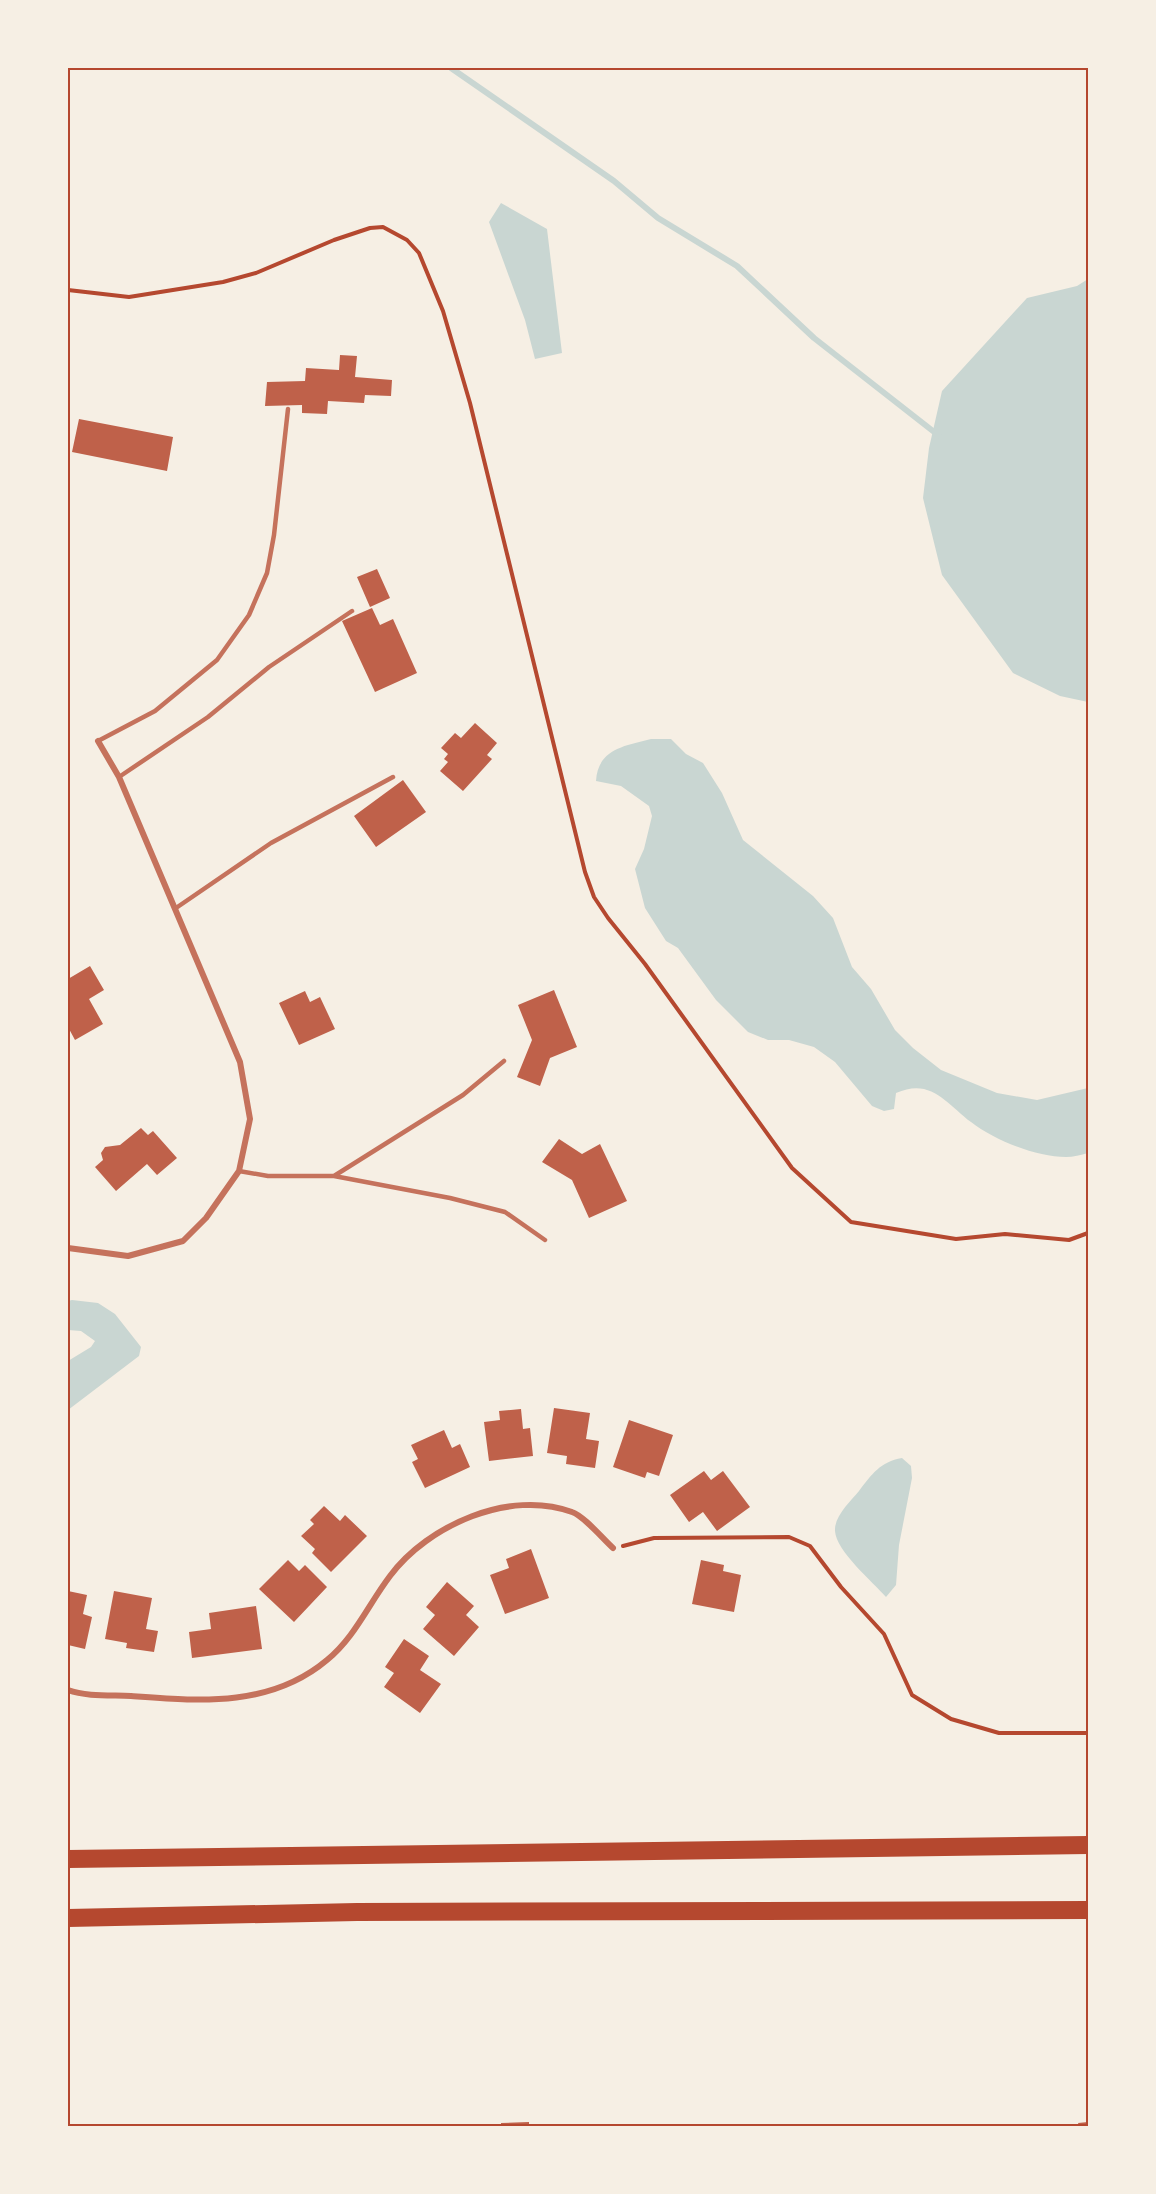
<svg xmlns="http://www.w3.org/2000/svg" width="1156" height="2194" viewBox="0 0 1156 2194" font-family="'Times New Roman',serif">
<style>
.water{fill:#c9d6d2}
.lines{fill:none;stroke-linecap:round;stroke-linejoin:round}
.stream{stroke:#c9d6d2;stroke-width:6}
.building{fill:#bf614a}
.path{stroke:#b5482f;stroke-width:4}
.service{stroke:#c5725c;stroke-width:4.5}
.minor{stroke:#c5725c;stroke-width:6}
.motorway{stroke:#b5482f;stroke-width:18}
.neatline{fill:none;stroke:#b5482f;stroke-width:2}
</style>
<rect width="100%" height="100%" fill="#f6efe4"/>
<!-- water -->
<path class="water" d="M 501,203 L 547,229 L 562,353 L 535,359 L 525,320 L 489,222 Z
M 1088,279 L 1088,702 L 1060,696 L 1013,673 L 942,575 L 923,498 L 929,448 L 942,391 L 1027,298 L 1077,286 Z
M 651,739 L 671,739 L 686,754 L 703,763 L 722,793 L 743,840 L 813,896 L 833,918 L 852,967 L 871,989 L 895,1030 L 913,1048 L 941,1070 L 997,1093 L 1037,1100 L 1088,1088 L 1088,1153 C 1081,1155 1073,1157 1066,1157 C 1036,1157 994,1140 971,1122 C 947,1104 931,1077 896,1093 L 894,1109 L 884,1111 L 872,1106 L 835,1062 L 814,1047 L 789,1040 L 768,1040 L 748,1032 L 716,1000 L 678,948 L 666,941 L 645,908 L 635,869 L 644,849 L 652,816 L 649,806 L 621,786 L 596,781 C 598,749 624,746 651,739 Z
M 72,1300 L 98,1303 L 115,1314 L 141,1347 L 139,1356 L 68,1410 L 68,1361 L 91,1347 L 95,1341 L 81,1331 L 68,1330 L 68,1301 Z
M 902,1458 L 911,1466 L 912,1478 L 899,1545 L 896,1585 L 886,1597 C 873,1582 836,1551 835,1531 C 834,1516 851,1501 859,1491 C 872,1474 880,1462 902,1458 Z"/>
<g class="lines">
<!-- stream -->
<path class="stream" d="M 451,68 L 614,181 L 658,218 L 737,266 L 814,338 L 938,435"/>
</g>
<!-- building -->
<path class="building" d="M 340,355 L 357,356 L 355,377 L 392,380 L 391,396 L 365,395 L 364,403 L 328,401 L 327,414 L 302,413 L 302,405 L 265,406 L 267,382 L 305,381 L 306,368 L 339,370 Z
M 79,419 L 173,437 L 167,471 L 72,452 Z
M 377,569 L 390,598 L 370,607 L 357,577 Z
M 372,608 L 380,625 L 393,619 L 417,673 L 375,692 L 342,621 Z
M 475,723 L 497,743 L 487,755 L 492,759 L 463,791 L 440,771 L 448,762 L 444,759 L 448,754 L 441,748 L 455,733 L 461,738 Z
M 403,780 L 426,812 L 376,847 L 354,816 Z
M 90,966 L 104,990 L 89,999 L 103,1024 L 75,1040 L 68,1027 L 68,979 Z
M 554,990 L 577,1047 L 550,1058 L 540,1086 L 517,1077 L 532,1040 L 518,1005 Z
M 305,991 L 310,1002 L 320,997 L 335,1029 L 299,1045 L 279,1003 Z
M 141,1128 L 148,1135 L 153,1131 L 177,1158 L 157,1175 L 147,1164 L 116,1191 L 95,1167 L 103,1160 L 101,1153 L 105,1147 L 120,1145 Z
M 559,1139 L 582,1154 L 600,1144 L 627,1201 L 589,1218 L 572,1180 L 542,1162 Z
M 554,1408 L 590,1413 L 586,1439 L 599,1441 L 595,1468 L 566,1464 L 567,1456 L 547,1453 Z
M 521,1409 L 523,1429 L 530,1428 L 533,1456 L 489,1461 L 484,1422 L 500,1420 L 499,1411 Z
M 629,1420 L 673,1435 L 659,1476 L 647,1472 L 645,1478 L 613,1467 Z
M 444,1430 L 452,1448 L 460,1444 L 470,1467 L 425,1488 L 412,1462 L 418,1459 L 411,1445 Z
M 704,1471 L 711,1480 L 723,1471 L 750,1507 L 717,1531 L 703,1512 L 689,1522 L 670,1495 Z
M 324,1506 L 340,1521 L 345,1515 L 367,1536 L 331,1572 L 312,1553 L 315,1549 L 301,1536 L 314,1524 L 310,1520 Z
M 531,1549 L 549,1598 L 505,1614 L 490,1575 L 509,1568 L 506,1559 Z
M 288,1560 L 299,1571 L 305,1565 L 327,1587 L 294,1622 L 259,1589 Z
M 701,1560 L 724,1565 L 723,1571 L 741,1575 L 734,1612 L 692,1604 Z
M 447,1582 L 474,1606 L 466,1615 L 479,1627 L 454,1656 L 423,1629 L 435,1615 L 426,1607 Z
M 68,1591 L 87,1595 L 83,1614 L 92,1617 L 85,1649 L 68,1645 Z
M 114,1591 L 152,1598 L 146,1629 L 158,1631 L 154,1652 L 126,1648 L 127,1643 L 105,1639 Z
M 256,1606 L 262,1649 L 192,1658 L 189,1632 L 211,1629 L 209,1613 Z
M 404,1639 L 429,1656 L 420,1670 L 441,1684 L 420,1713 L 384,1687 L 394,1673 L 385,1667 Z
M 529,2122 L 529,2126 L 501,2126 L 501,2123 Z
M 1088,2122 L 1088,2126 L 1079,2126 L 1078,2123 Z"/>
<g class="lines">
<!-- path -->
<path class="path" d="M 68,290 L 129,297 L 223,282 L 256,273 L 334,240 L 370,228 L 383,227 L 407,240 L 419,253 L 443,311 L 470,403 L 585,872 L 594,897 L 608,918 L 645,964 L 792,1168 L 851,1222 L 956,1239 L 1005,1234 L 1069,1240 L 1088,1233
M 623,1546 L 654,1538 L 789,1537 L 810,1546 L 841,1587 L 884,1634 L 912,1695 L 951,1719 L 999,1733 L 1088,1733"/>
<!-- service -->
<path class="service" d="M 98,741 L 155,711 L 217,660 L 249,615 L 267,573 L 274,535 L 288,409
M 119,777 L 208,717 L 269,667 L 352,611
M 176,908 L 271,843 L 393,777
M 239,1171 L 268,1176 L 334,1176 L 450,1198 L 505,1212 L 545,1240
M 334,1176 L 463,1095 L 504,1061"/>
<!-- minor -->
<path class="minor" d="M 68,1248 L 128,1256 L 183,1241 L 206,1218 L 239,1171 L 250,1119 L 240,1062 L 119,777 L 98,741
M 68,1690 C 87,1697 111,1695 131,1696 C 199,1701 270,1708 327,1660 C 355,1637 368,1605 390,1576 C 428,1525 510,1489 572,1512 C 584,1516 603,1539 613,1548"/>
<!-- motorway -->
<path class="motorway" d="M 68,1859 L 1088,1845
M 68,1918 L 357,1912 L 1088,1910"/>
</g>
<!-- border -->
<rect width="1156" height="2194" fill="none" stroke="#f6efe4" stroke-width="138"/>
<rect x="69" y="69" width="1018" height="2056" class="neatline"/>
</svg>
